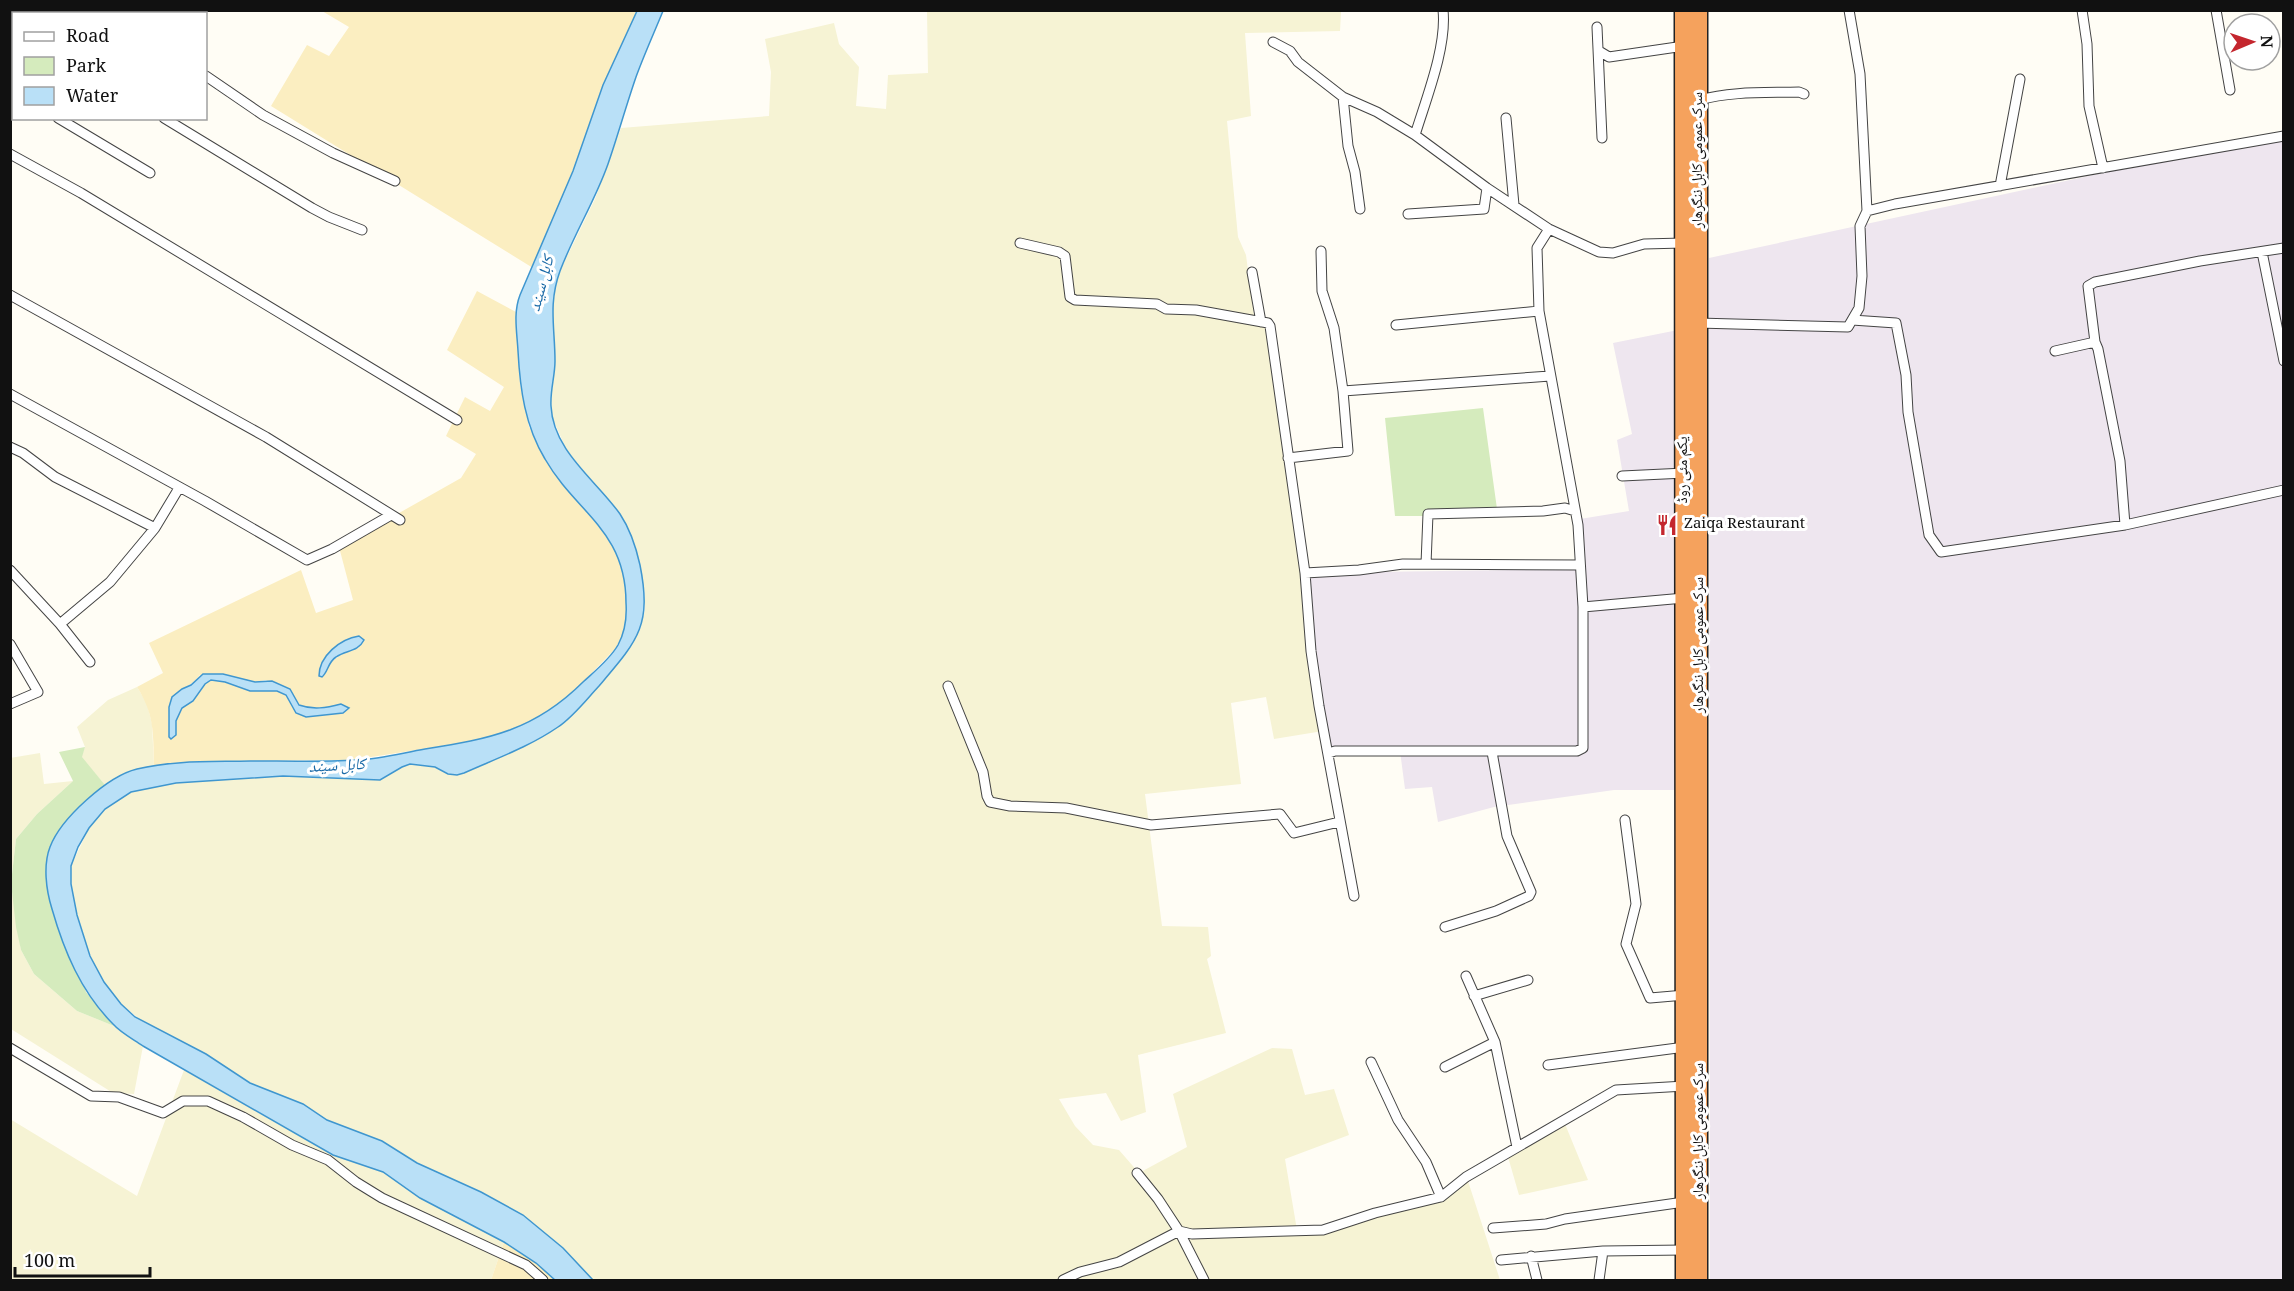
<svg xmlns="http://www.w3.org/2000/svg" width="2294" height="1291" viewBox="0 0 2294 1291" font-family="Georgia,'Noto Naskh Arabic',serif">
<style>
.industrial{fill:#eee6ef}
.farmland{fill:#f6f3d4}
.green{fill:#d5ebbd}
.sand{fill:#fbeec1;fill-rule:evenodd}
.water{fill:#b9e0f7;stroke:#3f96cf;stroke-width:1.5}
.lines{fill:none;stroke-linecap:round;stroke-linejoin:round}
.street-casing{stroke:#444;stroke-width:11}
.highway-casing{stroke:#222;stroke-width:19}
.street{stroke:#fff;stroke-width:9}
.highway{stroke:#f5a25d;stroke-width:16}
.labels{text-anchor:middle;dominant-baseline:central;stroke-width:6;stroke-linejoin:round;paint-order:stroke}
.street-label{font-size:15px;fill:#111;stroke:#fff}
.poi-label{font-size:15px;fill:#111;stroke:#fff;text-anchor:start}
.water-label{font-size:16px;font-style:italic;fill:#1768a6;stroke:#fff}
</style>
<rect width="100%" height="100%" fill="#fffdf5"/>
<!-- industrial -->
<path class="industrial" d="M 2283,134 L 2283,1280 L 1710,1280 L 1709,258 Z
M 1683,329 L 1685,790 L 1614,790 L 1494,807 L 1438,822 L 1432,787 L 1405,789 L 1400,751 L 1329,753 L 1305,573 L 1580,569 L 1580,519 L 1629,511 L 1617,440 L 1632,434 L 1613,343 Z"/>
<!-- farmland -->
<path class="farmland" d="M 927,11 L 1344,11 L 1341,12 L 1340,31 L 1245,33 L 1251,116 L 1227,121 L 1238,237 L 1246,255 L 1254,316 L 1271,332 L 1323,731 L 1274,739 L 1266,697 L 1231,703 L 1241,784 L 1145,794 L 1162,926 L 1208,927 L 1211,956 L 1207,959 L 1226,1033 L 1138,1055 L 1146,1112 L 1121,1121 L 1106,1093 L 1059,1099 L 1075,1126 L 1093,1145 L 1119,1150 L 1139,1173 L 1187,1147 L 1173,1094 L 1272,1048 L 1292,1049 L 1305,1095 L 1334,1089 L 1349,1135 L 1285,1159 L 1298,1236 L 1444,1197 L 1468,1181 L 1500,1280 L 593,1280 L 563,1248 L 523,1215 L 481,1192 L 417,1163 L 382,1141 L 327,1120 L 303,1104 L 250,1083 L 206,1054 L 148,1026 L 121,1004 L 104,982 L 90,956 L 77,914 L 71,884 L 71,866 L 89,828 L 105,809 L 131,792 L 176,783 L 283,776 L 380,780 L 402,767 L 410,764 L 435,767 L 448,774 L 457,775 L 535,740 L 630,647 L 640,629 L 645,610 L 645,593 L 630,532 L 621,515 L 567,451 L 552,417 L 551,401 L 555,358 L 551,322 L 552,303 L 559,273 L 595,199 L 621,128 L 769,116 L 771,72 L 765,39 L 834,23 L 839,44 L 859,67 L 856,106 L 886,109 L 888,75 L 928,73 Z
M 137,687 L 147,703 L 152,724 L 154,766 L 136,769 L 105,785 L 81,757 L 85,747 L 77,727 L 108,700 Z
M 40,753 L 44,784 L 73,781 L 37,814 L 16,839 L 11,883 L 21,950 L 34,974 L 77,1011 L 114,1026 L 143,1046 L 134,1094 L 113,1093 L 11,1029 L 10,758 Z
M 184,1070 L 333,1155 L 383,1172 L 420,1198 L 504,1242 L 491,1280 L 11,1280 L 10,1119 L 137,1196 Z
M 1565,1124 L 1588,1180 L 1519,1195 L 1508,1157 Z"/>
<!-- green -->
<path class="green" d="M 1483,408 L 1498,516 L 1395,516 L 1385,418 Z
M 85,747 L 82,757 L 105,785 L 66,821 L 56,835 L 47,859 L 47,881 L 86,992 L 114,1026 L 77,1011 L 34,974 L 21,950 L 16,927 L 11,883 L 16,839 L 37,814 L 73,781 L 59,752 Z"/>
<!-- sand -->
<path class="sand" d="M 322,11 L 637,11 L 603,85 L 574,171 L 533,268 L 271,106 L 307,45 L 329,56 L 349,27 Z
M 477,291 L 516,312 L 520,384 L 529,427 L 566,487 L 610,540 L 622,566 L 626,593 L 627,619 L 623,634 L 616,648 L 572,693 L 544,714 L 513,730 L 481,740 L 352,760 L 202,761 L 154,766 C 153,734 155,715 137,687 L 163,673 L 149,643 L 301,570 L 316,613 L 353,600 L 339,547 L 461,478 L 476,454 L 446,436 L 465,397 L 490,411 L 504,387 L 447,350 ZM 352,637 L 359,648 L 343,653 L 330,663 L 329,653 ZM 200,675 L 255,682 L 266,680 L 296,702 C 308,713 326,708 341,704 L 343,713 L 306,717 L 292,707 L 286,695 L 277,691 L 250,691 L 225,682 L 211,680 L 205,684 L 193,701 L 182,708 L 169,737 C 169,720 165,701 181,690 C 188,685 194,683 200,675 Z
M 504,1242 L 536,1263 L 555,1280 L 491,1280 Z"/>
<!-- water -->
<path class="water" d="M 637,11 L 663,11 C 654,33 644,55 636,77 C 626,106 618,135 608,164 C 595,201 574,234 560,271 C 548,304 555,328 555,361 C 555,376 550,391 551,406 C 553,451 596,480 620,514 C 630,529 636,547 640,565 C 652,626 638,640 599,686 C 586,700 573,717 558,727 C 529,747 495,759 464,773 L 457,775 L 448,774 L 435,767 L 410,764 L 402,767 L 380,780 L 283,776 L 176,783 L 131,792 L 105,809 L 89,828 L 78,847 L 71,866 L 71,884 L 77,915 L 90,956 L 104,982 L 121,1004 L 135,1017 L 206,1054 L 250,1083 L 303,1104 L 327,1120 L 382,1141 L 417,1163 L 481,1192 L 523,1215 L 563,1248 L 593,1280 L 555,1280 L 536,1263 L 504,1242 L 420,1198 L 383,1172 L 333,1155 L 143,1046 C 133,1039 121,1033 113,1024 C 81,992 64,951 52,909 C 46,890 43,865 50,847 C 61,818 108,776 137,769 C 174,760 212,762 250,761 C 285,761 322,762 357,760 C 380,759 402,753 425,749 C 490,739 535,730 583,682 C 595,671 610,659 618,645 C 625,632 627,618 626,603 C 626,530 576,513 545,459 C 525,426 520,389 518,351 C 517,332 513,313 520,295 L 573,171 L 603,85 Z
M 359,636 L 364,640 C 358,652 346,650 336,657 C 328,662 328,672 322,677 L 319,676 C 319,656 340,639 359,636 Z
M 203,674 L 223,674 L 255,682 L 272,681 L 290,689 L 299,705 C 313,710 326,708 341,704 L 349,708 L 343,713 L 306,717 L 296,713 L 286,695 L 277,691 L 250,691 L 225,682 L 211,680 L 205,684 L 193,701 L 182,708 L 176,721 L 176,735 L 171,739 L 169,737 L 169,707 L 172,697 L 182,689 L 191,685 Z"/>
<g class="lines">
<defs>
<path id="street" d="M 112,10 L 117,14
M 1849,10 L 1860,74 L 1867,211
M 2082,10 L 2087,44 L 2089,106 L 2103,168
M 2216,10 L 2230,90
M 1597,27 L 1602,138
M 10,38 L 14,40
M 1273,42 L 1290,51 L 1298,62 L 1343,97 L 1377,112 L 1415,135 L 1487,188 L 1549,229 L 1599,252 L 1613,253 L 1644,244 L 1683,243
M 1599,51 L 1609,57 L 1684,46
M 206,76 L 263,115 L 333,153 L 395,181
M 10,94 L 14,95
M 1343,97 L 1348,146 L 1355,172 L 1360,209
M 1700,100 C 1731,91 1766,93 1799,92 L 1804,94
M 58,118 L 150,173
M 164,118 L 312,208 L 329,217 L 362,230
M 1506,118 L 1514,205
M 1415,135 C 1426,99 1447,47 1443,10
M 10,154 L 81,193 L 457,420
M 2000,186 L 2020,79
M 1408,214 L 1484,209 L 1487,188
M 1020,243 L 1059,252 L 1065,256 L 1070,297 L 1075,300 L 1157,304 L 1166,309 L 1196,310 L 1268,323 L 1270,326 L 1305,573 L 1311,651 L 1319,706 L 1354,896
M 2262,252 L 2284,361
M 1252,272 L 1261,322
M 10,295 L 266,437 L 400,520
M 1852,320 L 1896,323 L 1906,375 L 1908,412 L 1929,535 L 1941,552 L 2125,525 L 2284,490
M 1698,323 L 1848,327 L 1859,308 L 1862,276 L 1860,226 L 1867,211 L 1895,204 L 2284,136
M 1396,325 L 1539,311
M 2055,351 L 2095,342
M 1343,391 L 1550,376
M 10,394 L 205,501 L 307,560 L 332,549 L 391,515
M 10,447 L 23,453 L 55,477 L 155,528
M 1288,458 L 1348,451 L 1343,391 L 1334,328 L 1322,291 L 1321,251
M 1622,476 L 1685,473
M 2125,525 L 2120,461 L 2098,349 L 2095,342 L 2088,286 L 2095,282 L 2200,261 L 2284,248
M 1426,564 L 1428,514 L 1543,511 L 1565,508 L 1575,511
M 10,570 L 60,624 L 90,662
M 1305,573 L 1359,570 L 1403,564 L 1580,565
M 1583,607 L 1684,598
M 60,624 L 110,582 L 155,528 L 179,488
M 10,644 L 38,692 L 10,704
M 948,686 L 983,772 L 987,796 L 990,802 L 1010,806 L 1066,808 L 1151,825 L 1280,814 L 1294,833 L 1339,822
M 1329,753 L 1335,751 L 1577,751 L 1583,748 L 1583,607 L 1578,525 L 1539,311 L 1537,248 L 1549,229
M 1625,820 L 1636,904 L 1626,944 L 1650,998 L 1685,995
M 1445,927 L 1496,911 L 1529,896 L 1531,892 L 1507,836 L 1492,752
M 1466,976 L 1495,1042 L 1517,1147
M 1474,996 L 1528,980
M 10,1048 L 91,1096 L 119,1097 L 163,1113 L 183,1101 L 208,1101 L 243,1117 L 292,1145 L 328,1160 L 356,1182 L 382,1198 L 526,1265 L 543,1280
M 1371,1062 L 1398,1120 L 1426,1162 L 1441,1197
M 1548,1065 L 1685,1047
M 1445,1067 L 1495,1042
M 1137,1173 L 1158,1199 L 1179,1231 L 1204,1280
M 1493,1228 L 1546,1224 L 1565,1219 L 1684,1202
M 1531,1256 L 1537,1280
M 1501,1260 L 1603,1251 L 1684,1250
M 1063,1280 L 1080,1272 L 1119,1262 L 1179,1231 L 1192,1234 L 1323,1230 L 1375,1213 L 1441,1197 L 1466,1177 L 1616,1090 L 1685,1086
M 1599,1280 L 1603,1251"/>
<path id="highway" d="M 1683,10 L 1684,1280
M 1699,10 L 1699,1280"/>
</defs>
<!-- street casing -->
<use href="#street" class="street-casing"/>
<!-- highway casing -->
<use href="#highway" class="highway-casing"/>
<!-- street -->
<use href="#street" class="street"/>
<!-- highway -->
<use href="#highway" class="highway"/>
</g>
<!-- icons -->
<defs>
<symbol id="restaurant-bare" viewBox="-9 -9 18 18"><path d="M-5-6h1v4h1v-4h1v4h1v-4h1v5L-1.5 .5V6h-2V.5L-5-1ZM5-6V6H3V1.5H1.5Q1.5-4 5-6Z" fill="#c4262e" stroke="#fff" stroke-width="2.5" paint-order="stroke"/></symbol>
</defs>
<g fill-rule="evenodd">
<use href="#restaurant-bare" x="1652" y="510" width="30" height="30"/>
</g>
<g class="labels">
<!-- street labels -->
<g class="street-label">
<text transform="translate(1699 160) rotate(-90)">سرک عمومی کابل ننگرهار</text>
<text transform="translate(1684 470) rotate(-90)">یکم مئی روڈ</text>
<text transform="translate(1700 645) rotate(-90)">سرک عمومی کابل ننگرهار</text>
<text transform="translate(1700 1131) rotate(-90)">سرک عمومی کابل ننگرهار</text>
</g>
<!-- poi labels -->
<g class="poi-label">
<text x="1684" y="525">Zaiqa Restaurant</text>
</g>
<!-- water labels -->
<g class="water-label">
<text transform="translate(543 284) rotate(-75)">کابل سيند</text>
<text transform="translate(337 767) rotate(-3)">کابل سيند</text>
</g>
</g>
<!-- border -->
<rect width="2294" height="1291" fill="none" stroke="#111111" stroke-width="24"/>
<!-- legend -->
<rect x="12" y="12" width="195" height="108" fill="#ffffff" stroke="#a0a0a0" stroke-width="1.5"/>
<rect x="24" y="32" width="30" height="9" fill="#ffffff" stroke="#a0a0a0" stroke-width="1.5"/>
<text x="66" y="42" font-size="18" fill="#111111">Road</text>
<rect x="24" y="57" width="30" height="18" fill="#d5ebbd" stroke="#a0a0a0" stroke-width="1.5"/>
<text x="66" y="72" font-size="18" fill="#111111">Park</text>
<rect x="24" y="87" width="30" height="18" fill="#b9e0f7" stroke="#a0a0a0" stroke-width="1.5"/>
<text x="66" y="102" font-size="18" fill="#111111">Water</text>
<!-- north arrow -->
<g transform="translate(2252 42) rotate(88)"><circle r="28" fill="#ffffff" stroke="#a0a0a0" stroke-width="1.5"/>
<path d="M0-4.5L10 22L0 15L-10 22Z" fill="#c4262e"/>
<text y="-9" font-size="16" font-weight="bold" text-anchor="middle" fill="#111111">N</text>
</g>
<!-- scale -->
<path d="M15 1267v9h135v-9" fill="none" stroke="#111111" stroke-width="3"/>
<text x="24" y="1267" font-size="18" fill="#111111" stroke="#ffffff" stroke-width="4.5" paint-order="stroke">100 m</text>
</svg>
